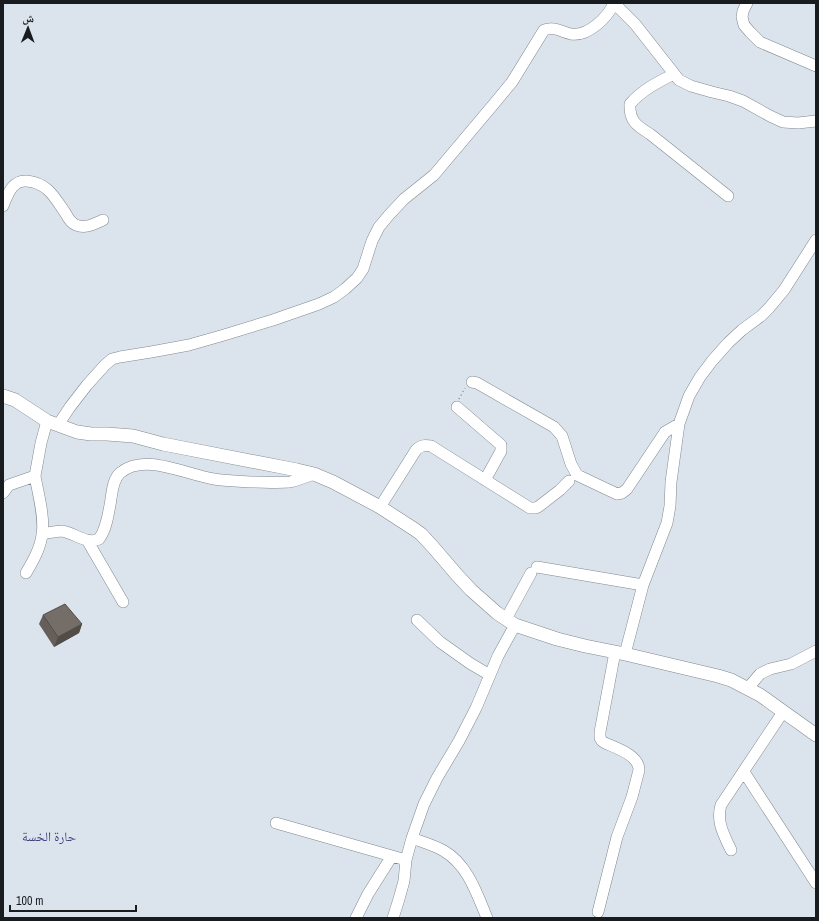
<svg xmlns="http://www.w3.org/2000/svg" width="819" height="921" viewBox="0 0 819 921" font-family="'Archivo Narrow','Noto Naskh Arabic',sans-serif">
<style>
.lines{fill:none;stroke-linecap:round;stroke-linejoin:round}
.minor-casing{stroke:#80888f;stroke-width:12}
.major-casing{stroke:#80888f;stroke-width:14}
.path{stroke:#80868c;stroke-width:1.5;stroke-dasharray:1 3;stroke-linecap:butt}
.minor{stroke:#fff;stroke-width:11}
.major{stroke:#fff;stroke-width:13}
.wall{fill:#655e59}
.shaded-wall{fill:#524c48}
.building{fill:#756d67;stroke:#524c48}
.labels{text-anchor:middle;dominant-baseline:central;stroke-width:3;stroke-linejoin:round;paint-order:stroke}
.quarter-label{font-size:13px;fill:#42427e;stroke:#dbe4ec}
</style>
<rect width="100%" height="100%" fill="#dbe4ec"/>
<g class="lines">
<defs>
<path id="minor" d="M 614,3 L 635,24 L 679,80 L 691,86 L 712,92 L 729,96 L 743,101 L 770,116 L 783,122 L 798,123 L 816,121
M 747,3 L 743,11 L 742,17 L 744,25 L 750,32 L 760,42 L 816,66
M 674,74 C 658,82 642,90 630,104 C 629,121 637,126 650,134 L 728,196
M 3,206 C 8,194 12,180 27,181 C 48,183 55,198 66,214 C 68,218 71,223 76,225 C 85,229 94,224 103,220
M 472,382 L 477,383 L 554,427 L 562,436 L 571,464 L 577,475 L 617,494 L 622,493 L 627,489 L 665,432 L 679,424
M 457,407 L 501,445 L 501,451 L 485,480
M 58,425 L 70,407 L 87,385 L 105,365 L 112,359 L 120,357 L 151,352 L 189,345 L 224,335 L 273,320 L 319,304 L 334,297 L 345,289 L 357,278 L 363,269 L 372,241 L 379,227 L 389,215 L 404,199 L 434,175 L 498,99 L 512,82 L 544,30 C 554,26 562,32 571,34 C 588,37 608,17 614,3
M 3,493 L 9,485 L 35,476 L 41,443 L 47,421
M 380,507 L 416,450 C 421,445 425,445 431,446 L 530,508 L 535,508 L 538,507 L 560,490 L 569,481
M 42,534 C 49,533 56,531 62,531 C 75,533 87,545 99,539 C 106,530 108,516 110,505 C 112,495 112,480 120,473 C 145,452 186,475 214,479 C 226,481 238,481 251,482 C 264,482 277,483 290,482 C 298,480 306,477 314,474
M 87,540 L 123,602
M 537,567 L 643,585
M 26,573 C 33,561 40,549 42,535 C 45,518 38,493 35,476
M 506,619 L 531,573
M 417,620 L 440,642 L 471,664 L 490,675
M 625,654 L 643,585 L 667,523 L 670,506 L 671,482 L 679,424 L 689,396 L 700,377 L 712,361 L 728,343 L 742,330 L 761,316 L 769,308 L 784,290 L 816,240
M 748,688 L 760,674 L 770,669 L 791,664 L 816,651
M 744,772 L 816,883
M 276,823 L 406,860
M 412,838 C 422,842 434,845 444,851 C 468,865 477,894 487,918
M 731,850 C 724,835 716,822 721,805 L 783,712
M 598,912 L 617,837 L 632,797 L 639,770 C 639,755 616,748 605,743 L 602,741 L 600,738 L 600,732 L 615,652
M 356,918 L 368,894 L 392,856
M 393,918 L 399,899 L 404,881 L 406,860 L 412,838 L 424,804 L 437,778 L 459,741 L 476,708 L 498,656 L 515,625"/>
<path id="major" d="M 3,396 L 15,400 L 47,421 L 77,432 L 91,434 L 107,434 L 133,436 L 163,444 L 297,470 L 314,474 L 333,482 L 380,507 L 414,529 L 421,534 L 433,547 L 457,575 L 471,590 L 497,613 L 515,625 L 557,639 L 585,646 L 625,654 L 718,676 L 731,680 L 760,695 L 816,735"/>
</defs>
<!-- minor casing -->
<use href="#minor" class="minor-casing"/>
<!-- major casing -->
<use href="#major" class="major-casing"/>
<!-- path -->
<path class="path" d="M 459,399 L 465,388"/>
<!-- minor -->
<use href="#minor" class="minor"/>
<!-- major -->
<use href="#major" class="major"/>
</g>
<!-- wall -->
<path class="wall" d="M 43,615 L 82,624 L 79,633 L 54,647 L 39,624 Z"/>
<!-- shaded-wall -->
<path class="shaded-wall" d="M 82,624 L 79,633 L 54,647 L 58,637 Z"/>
<!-- building -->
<path class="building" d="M 65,604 L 82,624 L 58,637 L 43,615 Z"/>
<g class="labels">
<!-- quarter labels -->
<g class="quarter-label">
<text x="49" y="836">حارة الخسة</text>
</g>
</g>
<!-- border -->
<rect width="819" height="921" fill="none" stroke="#191c1f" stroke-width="8"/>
<!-- north arrow -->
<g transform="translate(28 28) rotate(1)" stroke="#dbe4ec" stroke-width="3" paint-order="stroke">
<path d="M0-3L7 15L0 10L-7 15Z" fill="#191c1f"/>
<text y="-6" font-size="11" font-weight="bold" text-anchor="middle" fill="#191c1f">ش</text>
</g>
<!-- scale -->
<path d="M10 905v6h126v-6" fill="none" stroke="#191c1f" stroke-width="2"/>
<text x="16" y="905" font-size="12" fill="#191c1f" stroke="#dbe4ec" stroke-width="3" paint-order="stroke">100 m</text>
</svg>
